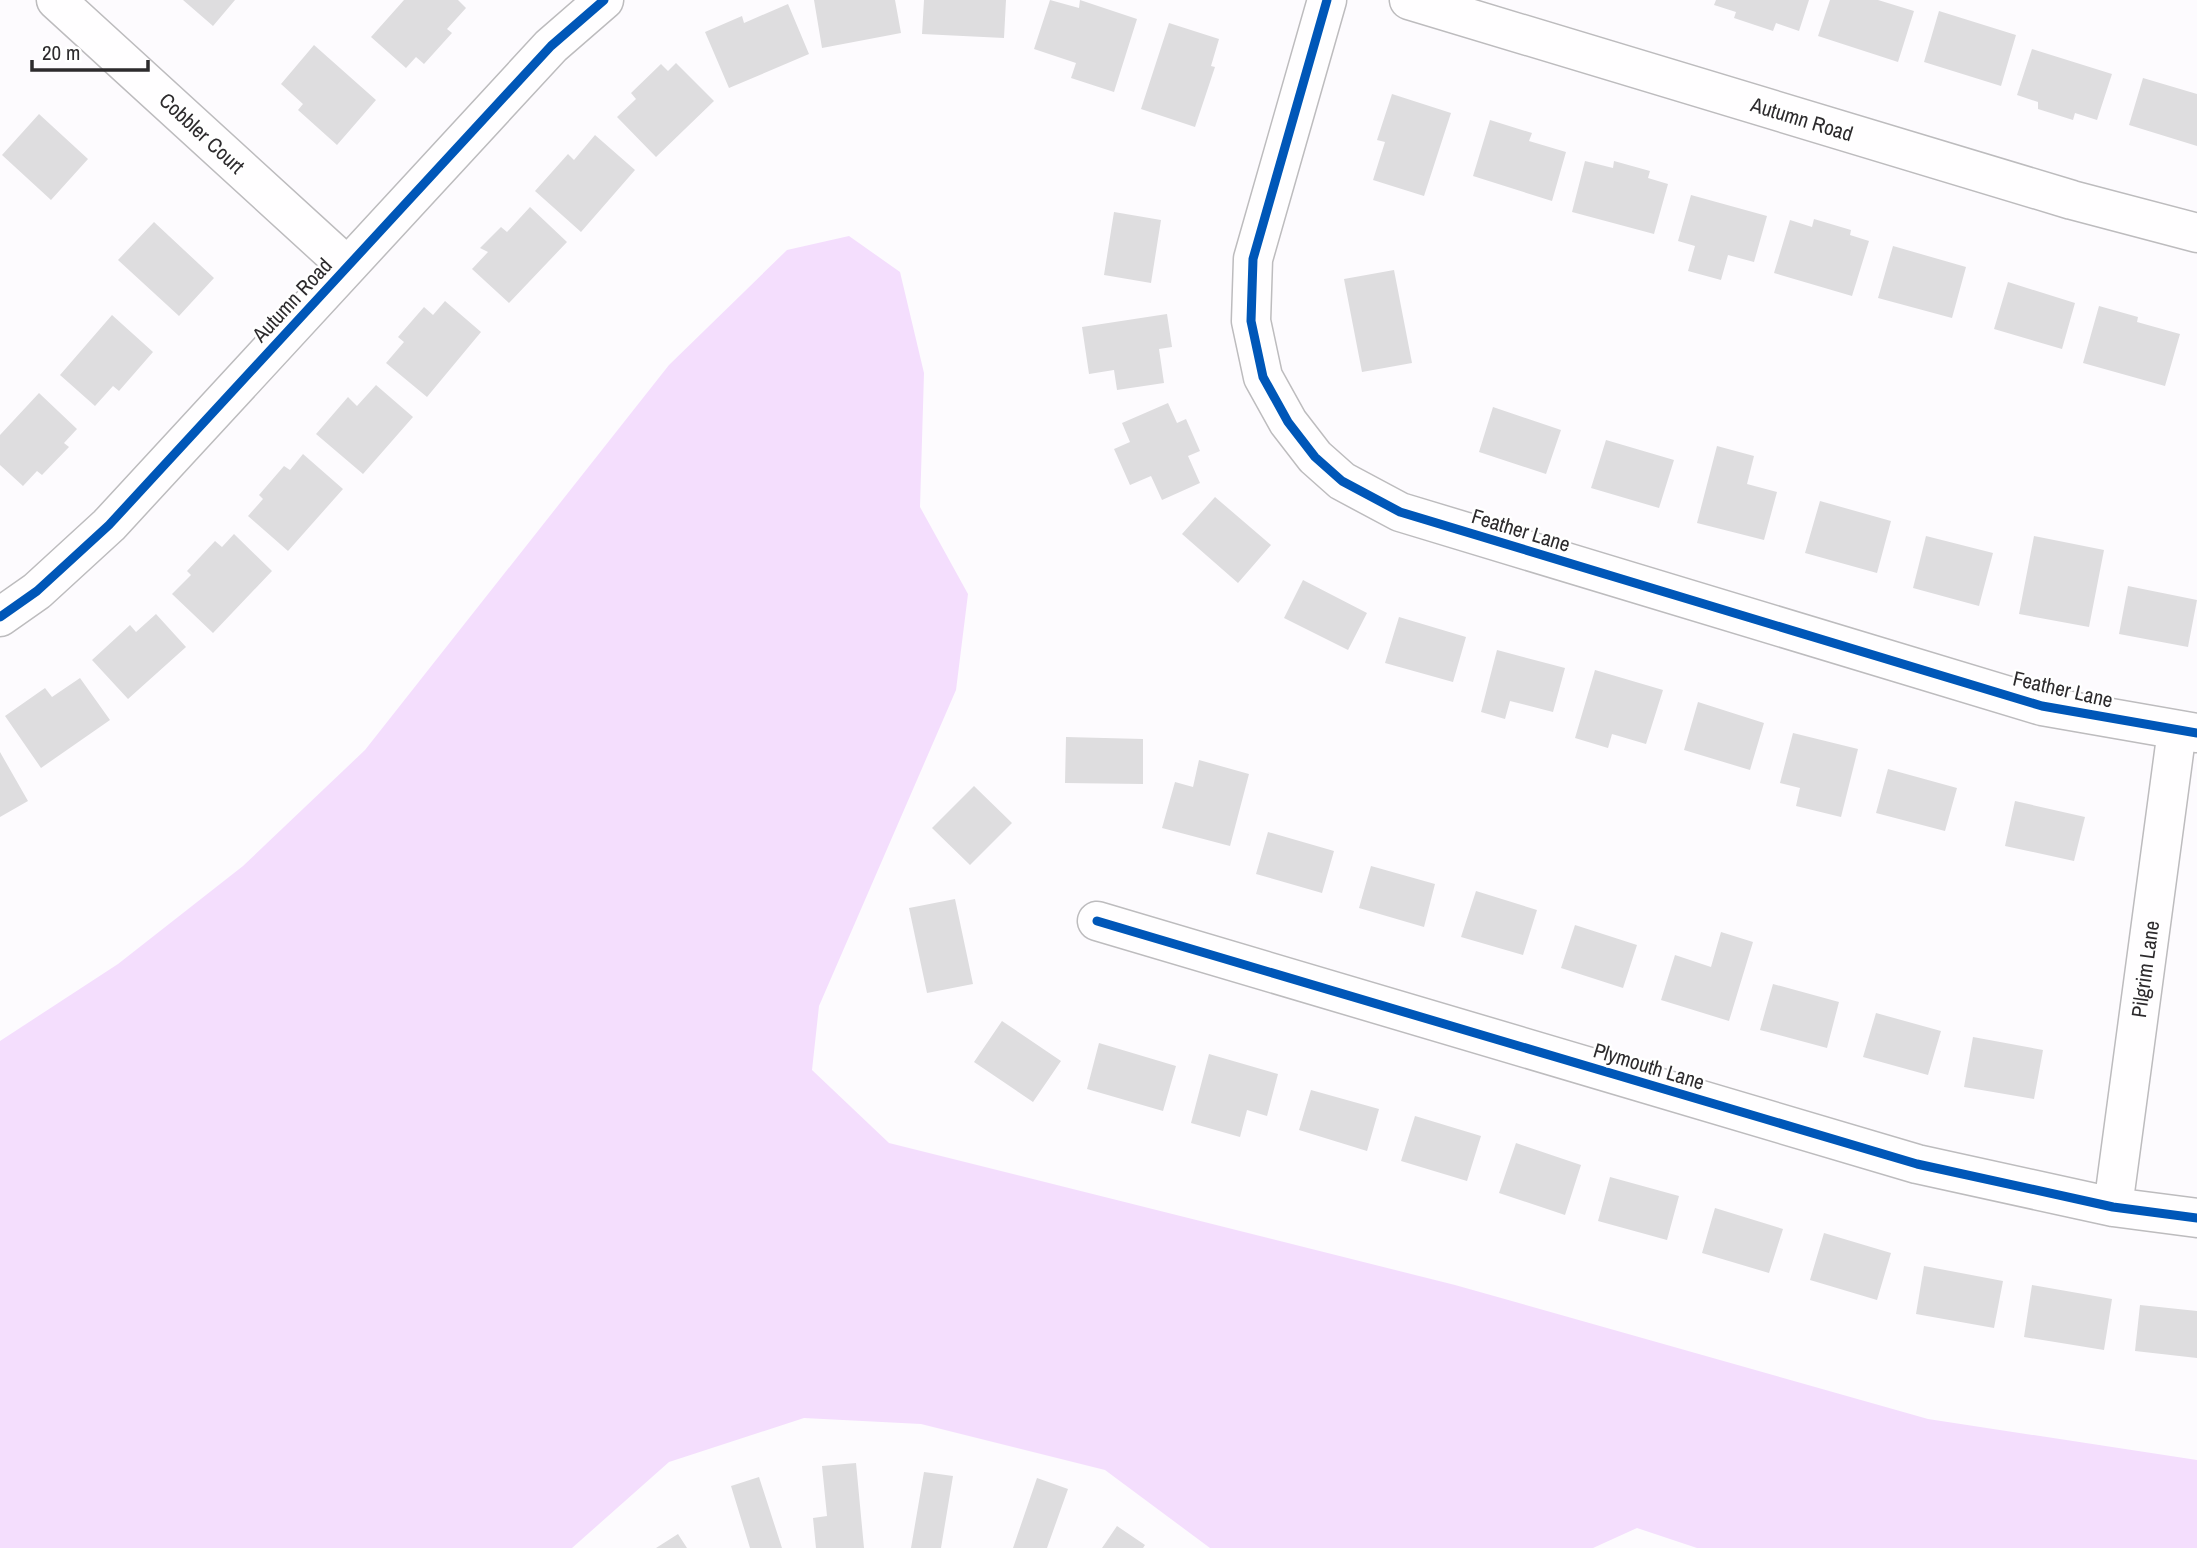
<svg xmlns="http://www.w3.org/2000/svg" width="2197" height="1548" viewBox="0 0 2197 1548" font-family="'Archivo Narrow',sans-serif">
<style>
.green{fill:#f4defd}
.building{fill:#dedddf}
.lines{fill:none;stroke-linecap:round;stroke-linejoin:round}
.street-casing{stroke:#bdbcbe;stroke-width:41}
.street{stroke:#fffeff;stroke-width:38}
.cycleway-casing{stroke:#fff;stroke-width:13}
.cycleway{stroke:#0057b8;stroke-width:9}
.labels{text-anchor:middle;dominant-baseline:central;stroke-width:5;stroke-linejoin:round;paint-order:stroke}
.street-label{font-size:21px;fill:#2d2b2d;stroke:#fff}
</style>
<rect width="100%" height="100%" fill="#fdfbfe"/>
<!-- green -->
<path class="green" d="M 849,236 L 900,272 L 924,373 L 920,507 L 968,594 L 956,690 L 819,1006 L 812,1070 L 889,1143 L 1455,1285 L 1928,1419 L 2197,1460 L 2197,1548 L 1697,1548 L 1637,1528 L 1593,1548 L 1210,1548 L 1105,1470 L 921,1424 L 804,1418 L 669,1462 L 572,1548 L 0,1548 L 0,1041 L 118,964 L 243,866 L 365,750 L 669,365 L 787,250 Z"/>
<!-- building -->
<path class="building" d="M 183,0 L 235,0 L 213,26 Z
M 404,0 L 458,0 L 466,8 L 447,29 L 452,33 L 424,64 L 416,57 L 406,68 L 371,37 Z
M 814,0 L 895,0 L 901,33 L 822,48 Z
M 924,0 L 1006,0 L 1004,38 L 922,34 Z
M 1050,0 L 1079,8 L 1080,0 L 1137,19 L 1114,92 L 1071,78 L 1076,63 L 1034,49 Z
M 1716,0 L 1809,0 L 1799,31 L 1776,23 L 1773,31 L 1734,18 L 1736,12 L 1714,5 Z
M 1830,0 L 1878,0 L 1914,11 L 1898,62 L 1818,36 Z
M 788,4 L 809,54 L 729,88 L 705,32 L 742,16 L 744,23 Z
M 1939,11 L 2016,35 L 2001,86 L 1924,62 Z
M 1169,23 L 1219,39 L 1211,66 L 1215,67 L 1195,127 L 1141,109 Z
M 314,45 L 376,100 L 337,145 L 298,110 L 303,104 L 281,84 Z
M 2032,49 L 2112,74 L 2097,120 L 2075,113 L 2073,120 L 2038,109 L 2038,102 L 2017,95 Z
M 676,63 L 714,101 L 656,157 L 617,117 L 636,99 L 631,93 L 661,64 L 668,71 Z
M 2143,78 L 2197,94 L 2197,146 L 2129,125 Z
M 1392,94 L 1451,113 L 1424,196 L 1373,180 L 1385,142 L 1377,140 Z
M 39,114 L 88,159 L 51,200 L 2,155 Z
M 1490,120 L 1532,133 L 1529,141 L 1566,152 L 1552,201 L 1473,176 Z
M 595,135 L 635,170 L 581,232 L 535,191 L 568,154 L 574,160 Z
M 1585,161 L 1613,168 L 1614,161 L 1650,171 L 1648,178 L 1668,184 L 1654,234 L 1572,212 Z
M 1691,195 L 1767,216 L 1754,262 L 1728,255 L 1721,280 L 1688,271 L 1695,246 L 1678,241 Z
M 530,207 L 567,242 L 509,303 L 472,269 L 488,252 L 480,248 L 501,227 L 507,232 Z
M 1114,212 L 1161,220 L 1151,283 L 1104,275 Z
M 1814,219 L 1851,230 L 1850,235 L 1869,241 L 1852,296 L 1774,273 L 1790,220 L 1812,227 Z
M 154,222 L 214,278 L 179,316 L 118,260 Z
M 1893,246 L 1966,267 L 1952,318 L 1878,298 Z
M 1394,270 L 1412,363 L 1362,372 L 1344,279 Z
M 2008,282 L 2075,303 L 2062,349 L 1994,329 Z
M 445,301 L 481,332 L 427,397 L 386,363 L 404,342 L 398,337 L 424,307 L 433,315 Z
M 2099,306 L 2138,317 L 2137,322 L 2180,334 L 2165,386 L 2083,363 Z
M 1167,314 L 1172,347 L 1159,349 L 1164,383 L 1117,390 L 1114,370 L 1089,374 L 1082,327 Z
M 112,315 L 153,352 L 119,391 L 113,386 L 95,406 L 60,375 Z
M 376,385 L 413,417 L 363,474 L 316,434 L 348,397 L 357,406 Z
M 39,393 L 77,429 L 64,443 L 69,447 L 42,475 L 37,471 L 23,486 L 0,465 L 0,435 Z
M 1168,403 L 1177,423 L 1186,419 L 1200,451 L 1188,456 L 1200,483 L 1162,500 L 1151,476 L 1130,485 L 1114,449 L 1130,442 L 1122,423 Z
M 1493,407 L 1561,430 L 1546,474 L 1479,452 Z
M 1606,440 L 1674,460 L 1659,508 L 1591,488 Z
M 1717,446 L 1754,456 L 1747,484 L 1777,492 L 1764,540 L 1697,523 Z
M 303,454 L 343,489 L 288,551 L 248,516 L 263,499 L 259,495 L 284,466 L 290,470 Z
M 1215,497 L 1271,545 L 1238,583 L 1182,534 Z
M 1820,501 L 1891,521 L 1877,573 L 1805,553 Z
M 234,534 L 272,571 L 213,633 L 172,594 L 191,575 L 187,571 L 215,541 L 222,547 Z
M 1926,536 L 1993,553 L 1979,606 L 1913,588 Z
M 2034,536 L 2104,550 L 2089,627 L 2019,614 Z
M 1303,580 L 1367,613 L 1348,650 L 1284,618 Z
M 2128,586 L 2197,600 L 2188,647 L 2119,634 Z
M 156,614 L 186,647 L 128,699 L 92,660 L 130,625 L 136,632 Z
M 1399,617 L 1466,637 L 1453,682 L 1385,663 Z
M 1497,650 L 1565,668 L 1553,712 L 1510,701 L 1505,719 L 1481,712 Z
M 1595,670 L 1663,690 L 1646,744 L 1612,734 L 1608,748 L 1575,738 Z
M 80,678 L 110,720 L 41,768 L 5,716 L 45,688 L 52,697 Z
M 1698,702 L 1764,723 L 1750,770 L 1684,750 Z
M 1793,733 L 1858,749 L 1841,817 L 1796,806 L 1800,788 L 1780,783 Z
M 1066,737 L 1143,739 L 1143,784 L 1065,783 Z
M 0,752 L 28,801 L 0,817 Z
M 1199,760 L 1249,774 L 1230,846 L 1162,828 L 1175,782 L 1193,787 Z
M 1888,769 L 1957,788 L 1945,831 L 1876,813 Z
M 974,786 L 1012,823 L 970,865 L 932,828 Z
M 2015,801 L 2085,817 L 2074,861 L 2005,846 Z
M 1268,832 L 1334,851 L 1322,893 L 1256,874 Z
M 1371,866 L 1435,884 L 1424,927 L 1359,908 Z
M 1476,891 L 1537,910 L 1523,955 L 1461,937 Z
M 955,899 L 973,984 L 927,993 L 909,908 Z
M 1575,925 L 1637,945 L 1623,988 L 1561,968 Z
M 1721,932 L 1753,942 L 1729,1021 L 1661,1000 L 1675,955 L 1711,967 Z
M 1773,984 L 1839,1002 L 1827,1048 L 1760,1030 Z
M 1876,1013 L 1941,1031 L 1928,1075 L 1863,1057 Z
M 1002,1021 L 1061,1061 L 1033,1102 L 974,1062 Z
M 1973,1037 L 2043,1050 L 2034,1099 L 1964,1087 Z
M 1099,1043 L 1176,1066 L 1163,1111 L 1087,1089 Z
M 1209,1054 L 1278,1074 L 1267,1116 L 1247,1110 L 1240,1137 L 1191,1123 Z
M 1311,1090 L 1379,1109 L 1367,1151 L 1299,1130 Z
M 1415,1116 L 1481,1136 L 1467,1181 L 1401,1161 Z
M 1516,1143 L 1581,1165 L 1565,1215 L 1499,1193 Z
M 1610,1177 L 1679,1196 L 1667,1240 L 1598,1221 Z
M 1715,1208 L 1783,1229 L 1769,1273 L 1702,1253 Z
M 1824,1233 L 1891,1253 L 1877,1300 L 1810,1280 Z
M 1924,1266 L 2003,1281 L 1994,1328 L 1916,1314 Z
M 2032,1285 L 2112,1299 L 2104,1350 L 2024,1337 Z
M 2140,1305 L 2197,1311 L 2197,1358 L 2135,1351 Z
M 856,1463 L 864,1548 L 816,1548 L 813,1518 L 827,1516 L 822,1466 Z
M 924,1472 L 953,1476 L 941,1548 L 911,1548 Z
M 759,1477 L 782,1548 L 750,1548 L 731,1486 Z
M 1037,1478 L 1068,1489 L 1047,1548 L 1013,1548 Z
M 1117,1526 L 1145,1545 L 1143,1548 L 1102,1548 Z
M 678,1534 L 687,1548 L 656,1548 Z"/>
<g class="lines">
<defs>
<path id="street" d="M 56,0 L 347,266
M 1327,0 L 1253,259 L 1251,321 L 1263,377 L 1288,422 L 1315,457 L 1342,481 L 1400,512 L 2042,706 L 2197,733
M 1409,0 L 2072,200 L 2197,233
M 0,617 L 37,591 L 109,525 L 551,46 L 604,0
M 1097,921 L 1917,1164 L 2113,1207 L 2197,1218
M 2113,1207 L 2177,730"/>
</defs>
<!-- street casing -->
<use href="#street" class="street-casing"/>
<!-- street -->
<use href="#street" class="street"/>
<defs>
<path id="cycleway" d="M 1327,0 L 1253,259 L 1251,321 L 1263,377 L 1288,422 L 1315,457 L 1342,481 L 1400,512 L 2042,706 L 2197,733
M 0,617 L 37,591 L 109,525 L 551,46 L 604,0
M 1097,921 L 1917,1164 L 2113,1207 L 2197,1218"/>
</defs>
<!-- cycleway casing -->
<use href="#cycleway" class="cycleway-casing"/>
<!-- cycleway -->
<use href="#cycleway" class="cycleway"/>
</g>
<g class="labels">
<!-- street labels -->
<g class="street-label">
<text transform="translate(1802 119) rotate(17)">Autumn Road</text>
<text transform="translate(202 133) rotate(43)">Cobbler Court</text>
<text transform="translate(292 300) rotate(-47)">Autumn Road</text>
<text transform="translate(1521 530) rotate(17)">Feather Lane</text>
<text transform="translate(2063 689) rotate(13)">Feather Lane</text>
<text transform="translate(2145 969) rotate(-82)">Pilgrim Lane</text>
<text transform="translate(1649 1066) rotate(17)">Plymouth Lane</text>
</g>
</g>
<!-- scale -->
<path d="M32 60v10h116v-10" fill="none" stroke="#2d2b2d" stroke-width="3.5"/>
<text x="42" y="60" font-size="21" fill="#2d2b2d" stroke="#ffffff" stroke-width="5" paint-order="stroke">20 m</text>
</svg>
